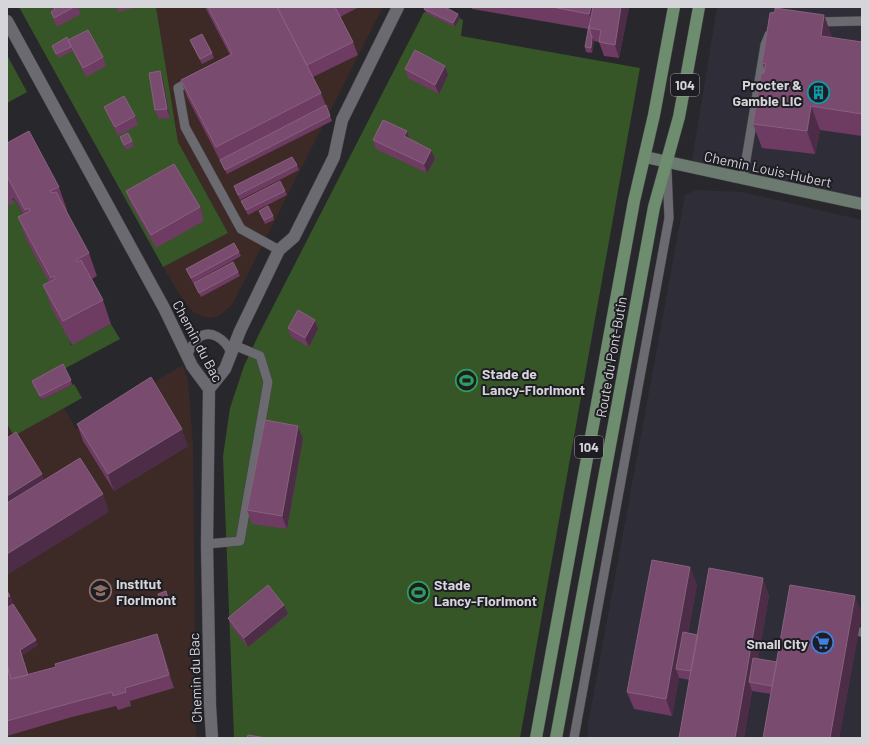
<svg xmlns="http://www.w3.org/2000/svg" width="869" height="745" viewBox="0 0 869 745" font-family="Barlow,sans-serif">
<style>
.built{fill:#2f2d38}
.education{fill:#3d2a26}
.green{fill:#365628}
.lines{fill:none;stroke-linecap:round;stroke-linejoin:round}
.lane-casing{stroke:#444348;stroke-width:10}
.street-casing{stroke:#444348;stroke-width:13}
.secondary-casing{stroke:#444348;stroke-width:13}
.primary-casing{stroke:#444348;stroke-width:13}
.lane{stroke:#6b6a70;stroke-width:9}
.street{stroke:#6b6a70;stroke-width:12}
.secondary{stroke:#6c7b6f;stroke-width:12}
.primary{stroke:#6e8c6e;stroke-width:12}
.wall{fill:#6e3b62}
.shaded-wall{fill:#4d2c47}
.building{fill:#794b6f;stroke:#88617f}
.labels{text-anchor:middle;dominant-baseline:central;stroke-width:4;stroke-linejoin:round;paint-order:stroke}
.shield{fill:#1e1d23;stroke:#9f9ea2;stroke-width:1}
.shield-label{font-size:13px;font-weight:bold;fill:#d6d5d9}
.poi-label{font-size:14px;font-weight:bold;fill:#d6d5d9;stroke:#1e1d23;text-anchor:start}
.street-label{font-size:14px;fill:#d6d5d9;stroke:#1e1d23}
</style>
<rect width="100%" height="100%" fill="#28272c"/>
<!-- built -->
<path class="built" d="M 717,7 L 862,7 L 862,202 L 691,167 Z
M 696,190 L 743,192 L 862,220 L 862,738 L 588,738 L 588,724 L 685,195 Z"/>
<!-- education -->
<path class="education" d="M 156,7 L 383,7 L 232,305 L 219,316 L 208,318 L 194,313 L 180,295 L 163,267 L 228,233 L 178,142 Z
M 183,365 L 188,380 L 193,444 L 196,738 L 7,738 L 7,424 L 14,436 L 64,408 L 76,429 Z"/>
<!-- green -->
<path class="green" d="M 19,7 L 156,7 L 178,142 L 228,233 L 163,267 Z
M 438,7 L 463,20 L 461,36 L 640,68 L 520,738 L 234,738 L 223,456 L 230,408 L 244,366 L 259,334 L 424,12 L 426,13 Z
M 7,55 L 27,92 L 7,103 Z
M 14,198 C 40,243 57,295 71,345 L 111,324 L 120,339 L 34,385 L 42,400 L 74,384 L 82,398 L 14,436 L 7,424 L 7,206 Z"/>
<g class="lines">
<defs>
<path id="lane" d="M 815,22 L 862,21
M 193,80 L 178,88 L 185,127 L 241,229 L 279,250
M 743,178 L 765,45 L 769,35
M 187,356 C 190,350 192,344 197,339 C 210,327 226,340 231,353
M 207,544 L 240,541 L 268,382 L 260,356 L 234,345
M 861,632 L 862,632
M 574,738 L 669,218 L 667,170"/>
<path id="street" d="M 7,21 L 164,308 L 192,366 L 209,389 L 207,544 L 210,705 L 212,738
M 209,389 L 225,369 L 240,331 L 279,250 L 294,237 L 334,157 L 342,120 L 398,7"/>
<path id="secondary" d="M 645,157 L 862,204"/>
<path id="primary" d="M 536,738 L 634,201 L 654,115 L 674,7
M 556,738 L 654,207 L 679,117 L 699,7"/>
</defs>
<!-- lane casing -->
<use href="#lane" class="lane-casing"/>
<!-- street casing -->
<use href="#street" class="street-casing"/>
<!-- secondary casing -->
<use href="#secondary" class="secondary-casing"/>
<!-- primary casing -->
<use href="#primary" class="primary-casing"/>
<!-- lane -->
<use href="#lane" class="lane"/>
<!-- street -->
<use href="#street" class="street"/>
<!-- secondary -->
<use href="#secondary" class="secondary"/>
<!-- primary -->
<use href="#primary" class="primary"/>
</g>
<!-- wall -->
<path class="wall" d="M 52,7 L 78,7 L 81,14 L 57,27 L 54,21 L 51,12 L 53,10 Z
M 116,7 L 138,7 L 118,12 Z
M 205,7 L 359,7 L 340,17 L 353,42 L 358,55 L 313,77 L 321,93 L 332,121 L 227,174 L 187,97 L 181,80 L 230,55 Z
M 472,7 L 629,7 L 619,58 L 604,56 L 599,42 L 594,41 L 592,53 L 586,52 L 585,47 L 588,29 L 472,9 Z
M 424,9 L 460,18 L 455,27 L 426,13 Z
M 833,38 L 862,42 L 862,136 L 820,130 L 815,154 L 762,148 L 753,124 L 765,70 L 762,63 Z
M 68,40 L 103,57 L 106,66 L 86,77 L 73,51 L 58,58 L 52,46 Z
M 190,40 L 212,53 L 214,58 L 202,64 L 192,45 Z
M 445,66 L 448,75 L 439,94 L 408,78 L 405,69 Z
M 160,71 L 163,80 L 170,118 L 159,119 L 155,110 Z
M 104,107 L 135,116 L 138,125 L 118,136 L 108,116 Z
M 120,137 L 132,141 L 134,146 L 126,150 Z
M 410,139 L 435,159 L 427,173 L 376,149 L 373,140 Z
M 7,143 L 59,187 L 67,210 L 66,211 L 89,253 L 97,276 L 92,279 L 103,300 L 111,324 L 72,345 L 52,309 L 43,285 L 49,282 L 27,241 L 18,217 L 23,214 L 14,198 L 12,199 L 14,203 L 7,206 Z
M 297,165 L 299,170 L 240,200 L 236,191 L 234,186 Z
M 126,191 L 200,207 L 204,221 L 156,248 L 131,204 Z
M 285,191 L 287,195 L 248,215 L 241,201 Z
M 259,211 L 273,216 L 274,220 L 265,224 Z
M 239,252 L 241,256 L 193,283 L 186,269 Z
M 238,272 L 240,276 L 201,297 L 196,288 L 194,283 Z
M 315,320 L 318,329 L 309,347 L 291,337 L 288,328 Z
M 71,380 L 72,385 L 42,400 L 33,386 L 32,381 Z
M 77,424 L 188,446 L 114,491 L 83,441 Z
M 303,439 L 287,529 L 252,524 L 247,510 Z
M 697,584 L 688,633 L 698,635 L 769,595 L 758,659 L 777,662 L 862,613 L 839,738 L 763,738 L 771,694 L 752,691 L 744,738 L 679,738 L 690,680 L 679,678 L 672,716 L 634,709 L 627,692 Z
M 7,591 L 10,596 L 13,604 L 38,645 L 22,655 L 28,675 L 162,647 L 174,688 L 130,701 L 131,706 L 118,710 L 116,706 L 72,717 L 7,736 Z
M 166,591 L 170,603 L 162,606 L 158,594 Z
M 284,605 L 288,614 L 248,647 L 232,627 L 228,618 Z"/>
<!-- shaded-wall -->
<path class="shaded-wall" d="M 591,7 L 600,7 L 594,26 L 589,14 Z
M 621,7 L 629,7 L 619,58 L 615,45 Z
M 458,14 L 460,18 L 455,27 L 453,23 Z
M 824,15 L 833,39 L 821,36 Z
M 592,37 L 594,41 L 592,53 L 591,48 Z
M 445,66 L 448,75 L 439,94 L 435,85 Z
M 160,71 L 163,80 L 170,118 L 167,109 Z
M 811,106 L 820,130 L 815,154 L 807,131 Z
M 407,131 L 410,140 L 404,136 Z
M 431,150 L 435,159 L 427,173 L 424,164 Z
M 315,320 L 318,329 L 309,347 L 305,338 Z
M 298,426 L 303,439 L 287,529 L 282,516 Z
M 182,429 L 188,446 L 114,491 L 108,474 Z
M 42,474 L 47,487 L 7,512 L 7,496 Z
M 103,494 L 109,512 L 7,575 L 7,554 Z
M 690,567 L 697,584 L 681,670 L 676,669 L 679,678 L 672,716 L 666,699 Z
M 763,578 L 769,595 L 754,683 L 749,682 L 752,691 L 744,738 L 735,738 Z
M 10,596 L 15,609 L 7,614 L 7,597 Z
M 855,596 L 862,613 L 839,738 L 830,738 Z
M 284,605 L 288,614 L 248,647 L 244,638 Z
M 157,634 L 162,647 L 174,688 L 169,675 Z
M 36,640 L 38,645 L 22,655 L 32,688 L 20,650 Z"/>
<!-- building -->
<path class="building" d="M 53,7 L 74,7 L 54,18 L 51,12 L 55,9 Z
M 208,7 L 277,7 L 321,93 L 216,147 L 181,80 L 232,54 Z
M 277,7 L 335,7 L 353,42 L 307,65 Z
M 425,7 L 445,7 L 458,14 L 453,23 L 424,9 Z
M 552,7 L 591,7 L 589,14 Z
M 593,7 L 621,7 L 615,45 L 599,42 L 601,30 L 589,28 Z
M 775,8 L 824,15 L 821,36 L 862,42 L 862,114 L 811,106 L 807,131 L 753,124 L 761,73 L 764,73 L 766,64 L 762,63 L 770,13 L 775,12 Z
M 589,25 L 590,25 L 589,28 L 592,37 L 591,48 L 585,47 Z
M 88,30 L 103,57 L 83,68 L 68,40 Z
M 202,34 L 212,53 L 200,59 L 190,40 Z
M 67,37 L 71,47 L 56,54 L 52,46 Z
M 415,50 L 445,66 L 435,85 L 405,69 Z
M 160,71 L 167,109 L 155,110 L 149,73 Z
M 124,96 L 135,116 L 115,127 L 104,107 Z
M 326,105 L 330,116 L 225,170 L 220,160 Z
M 383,120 L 407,131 L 404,136 L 431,150 L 424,164 L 373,140 Z
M 29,131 L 59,187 L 50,191 L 52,193 L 56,192 L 89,253 L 76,260 L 77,262 L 81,260 L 103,300 L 63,321 L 43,285 L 55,279 L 54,276 L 51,278 L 18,217 L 30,211 L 29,208 L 25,210 L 7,176 L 7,143 Z
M 128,133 L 132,141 L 124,145 L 120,137 Z
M 292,157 L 297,165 L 238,195 L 234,186 Z
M 174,164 L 200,207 L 151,235 L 126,191 Z
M 280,181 L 285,191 L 246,210 L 241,201 Z
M 268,206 L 273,216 L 264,220 L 259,211 Z
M 234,243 L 239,252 L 191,278 L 186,269 Z
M 233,262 L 238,272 L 199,293 L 194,283 Z
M 298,310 L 315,320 L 305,338 L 288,328 Z
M 63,364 L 71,380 L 40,396 L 32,381 Z
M 151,377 L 182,429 L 108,474 L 77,424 Z
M 265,420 L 298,426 L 282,516 L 247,510 Z
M 16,432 L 42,474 L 7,496 L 7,438 Z
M 80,458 L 103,494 L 7,554 L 7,503 Z
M 652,560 L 690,567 L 666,699 L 627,692 Z
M 709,568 L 763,578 L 735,738 L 679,738 Z
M 268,585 L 284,605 L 244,638 L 228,618 Z
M 790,585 L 855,596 L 830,738 L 763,738 Z
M 7,591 L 10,596 L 7,597 Z
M 166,591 L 168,599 L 161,601 L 158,594 Z
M 13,604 L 36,640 L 20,650 L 28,675 L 11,679 L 7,664 L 7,608 Z
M 683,632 L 698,635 L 691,671 L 676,669 Z
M 157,634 L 169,675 L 125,688 L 126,692 L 113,696 L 112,692 L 67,704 L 7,721 L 7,666 L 11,679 L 56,667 L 55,664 Z
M 753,658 L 777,662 L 772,686 L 749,682 Z
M 248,735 L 266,738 L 247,738 Z"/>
<!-- icons -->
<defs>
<symbol id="building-ring" viewBox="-11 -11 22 22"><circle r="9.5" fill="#1e1d23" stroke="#0f9aa8" stroke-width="1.5"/><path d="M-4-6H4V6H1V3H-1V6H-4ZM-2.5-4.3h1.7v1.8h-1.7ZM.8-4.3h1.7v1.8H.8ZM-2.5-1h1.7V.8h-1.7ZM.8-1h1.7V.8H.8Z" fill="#0f9aa8"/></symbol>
<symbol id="stadium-ring" viewBox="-11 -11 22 22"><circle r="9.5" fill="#1e1d23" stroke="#2e9e5b" stroke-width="1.5"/><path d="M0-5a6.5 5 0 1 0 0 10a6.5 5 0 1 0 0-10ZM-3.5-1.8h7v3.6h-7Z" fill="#2e9e5b"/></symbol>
<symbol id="school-ring" viewBox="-11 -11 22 22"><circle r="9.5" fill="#1e1d23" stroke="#8d6e63" stroke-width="1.5"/><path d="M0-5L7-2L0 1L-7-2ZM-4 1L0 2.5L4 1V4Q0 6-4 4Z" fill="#8d6e63"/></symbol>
<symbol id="supermarket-ring" viewBox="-11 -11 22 22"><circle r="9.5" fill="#1e1d23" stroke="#3f7fe0" stroke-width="1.5"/><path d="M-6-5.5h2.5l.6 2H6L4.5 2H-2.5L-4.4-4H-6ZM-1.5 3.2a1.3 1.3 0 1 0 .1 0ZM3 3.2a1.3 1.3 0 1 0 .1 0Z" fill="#3f7fe0"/></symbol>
</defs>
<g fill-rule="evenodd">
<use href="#building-ring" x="806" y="80" width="25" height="25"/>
<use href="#stadium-ring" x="454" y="368" width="25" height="25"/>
<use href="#school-ring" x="88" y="578" width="25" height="25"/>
<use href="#stadium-ring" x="406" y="580" width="25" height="25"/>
<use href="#supermarket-ring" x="810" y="630" width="25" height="25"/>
</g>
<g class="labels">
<!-- shield labels -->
<g class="shield">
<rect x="671" y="74" width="28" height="22" rx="3"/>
<rect x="575" y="436" width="28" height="22" rx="3"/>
</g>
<g class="shield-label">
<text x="685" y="85">104</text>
<text x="589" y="447">104</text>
</g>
<!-- poi labels -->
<g class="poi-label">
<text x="802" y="84" text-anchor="end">Procter &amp;<tspan x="802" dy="16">Gamble LIC</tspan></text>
<text x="482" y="373">Stade de<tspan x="482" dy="16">Lancy-Florimont</tspan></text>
<text x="116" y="583">Institut<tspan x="116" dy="16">Florimont</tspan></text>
<text x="434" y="584">Stade<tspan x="434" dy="16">Lancy-Florimont</tspan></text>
<text x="808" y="643" text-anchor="end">Small City</text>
</g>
<!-- street labels -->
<g class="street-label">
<text transform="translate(768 169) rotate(12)">Chemin Louis-Hubert</text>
<text transform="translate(198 341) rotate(62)">Chemin du Bac</text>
<text transform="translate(611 357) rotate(-80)">Route du Pont-Butin</text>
<text transform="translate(195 678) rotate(-92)">Chemin du Bac</text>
</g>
</g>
<!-- border -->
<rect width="869" height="745" fill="none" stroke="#d6d5d9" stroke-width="16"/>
</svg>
